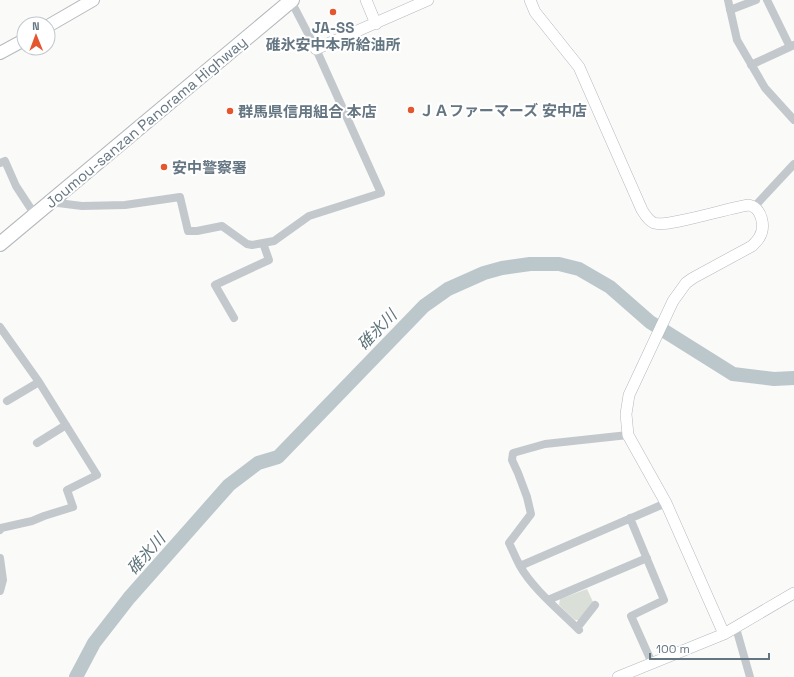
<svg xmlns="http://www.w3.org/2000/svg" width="794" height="677" viewBox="0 0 794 677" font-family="'Space Grotesk','Noto Sans JP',sans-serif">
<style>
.green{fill:#dadfd7}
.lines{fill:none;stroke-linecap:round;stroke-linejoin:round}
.river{stroke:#bbc7cb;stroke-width:14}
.secondary-casing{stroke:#b3babf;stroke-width:12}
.primary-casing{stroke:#b5babe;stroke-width:14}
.highway-casing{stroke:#b4b9bd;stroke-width:16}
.street{stroke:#c3c8cc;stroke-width:8}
.secondary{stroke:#fff;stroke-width:11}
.primary{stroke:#fff;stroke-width:12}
.highway{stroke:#fff;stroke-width:14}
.poi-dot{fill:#e4572e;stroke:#fff;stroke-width:1.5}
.labels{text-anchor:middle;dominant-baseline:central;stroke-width:4;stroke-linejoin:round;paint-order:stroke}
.poi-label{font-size:15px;font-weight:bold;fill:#657683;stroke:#fff;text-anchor:start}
.street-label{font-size:15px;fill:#657683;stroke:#fff}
.water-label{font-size:16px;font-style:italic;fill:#60757c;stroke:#fff}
</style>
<rect width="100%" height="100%" fill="#fafaf8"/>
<!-- green -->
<path class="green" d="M 587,589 L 593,602 L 581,620 L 575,620 L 559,605 L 560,599 Z"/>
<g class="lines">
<!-- river -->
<path class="river" d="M 76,677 L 94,643 L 129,598 L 229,485 L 258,463 L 278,457 L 424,306 L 448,289 L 484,273 L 502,268 L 530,264 L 559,264 L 579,269 L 610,287 L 650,322 L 733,374 L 774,379 L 794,378"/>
<defs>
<path id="secondary" d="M 366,0 L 376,24
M 530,0 L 535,12 L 579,67 L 642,210 C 645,215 649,221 654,223 C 666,228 731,207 749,205 C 762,208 766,227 759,238 C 757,241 754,244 752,246 L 693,278 L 686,283 L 673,301 L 629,395 L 626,414 L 628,435 L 666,503 L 724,634
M 316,49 L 428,0
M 618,677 L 724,634 L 794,593"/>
<path id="primary" d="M 48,26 L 93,0
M 0,53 L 24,40"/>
<path id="highway" d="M 0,244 L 292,0"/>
</defs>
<!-- secondary casing -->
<use href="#secondary" class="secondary-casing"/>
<!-- primary casing -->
<use href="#primary" class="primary-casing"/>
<!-- highway casing -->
<use href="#highway" class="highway-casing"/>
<!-- street -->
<path class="street" d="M 728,0 L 737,40 L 765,88 L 794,120
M 767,0 L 790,47
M 730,10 L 756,0
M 751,65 L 794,45
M 0,163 L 5,161 L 16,186 L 35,215
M 50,202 L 82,206 L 125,205 L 180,197 L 188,231 L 197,231 L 222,226 L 247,244 L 252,245 L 274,241 L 309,216 L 381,193 L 316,49 L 291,1
M 755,206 L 794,164
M 234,318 L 215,285 L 269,260 L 263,243
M 0,327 L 39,382 L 97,475 L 67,490 L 73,507 L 44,516 L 32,521 L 1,528 L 0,530
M 7,401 L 39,382
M 37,443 L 66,425
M 630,518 L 664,600 L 631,616 L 652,663
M 0,558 L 3,580 L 0,591
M 520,566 L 666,503
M 548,600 L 647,558
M 577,628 L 595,605
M 736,628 L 750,677
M 579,630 C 560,611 533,589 520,566 C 516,559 513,551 509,543 L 531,514 L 527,497 L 518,473 L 512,460 L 513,453 L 545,444 L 628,435"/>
<!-- secondary -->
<use href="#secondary" class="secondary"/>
<!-- primary -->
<use href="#primary" class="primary"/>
<!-- highway -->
<use href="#highway" class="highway"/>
</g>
<!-- markers -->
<g class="poi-dot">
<circle cx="333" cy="12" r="4"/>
<circle cx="411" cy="110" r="4"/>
<circle cx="230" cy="111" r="4"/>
<circle cx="164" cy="167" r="4"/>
</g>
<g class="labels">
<!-- poi labels -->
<g class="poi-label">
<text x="333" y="27" text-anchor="middle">JA-SS<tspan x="333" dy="17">碓氷安中本所給油所</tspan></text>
<text x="419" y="110">ＪＡファーマーズ 安中店</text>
<text x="238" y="111">群馬県信用組合 本店</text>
<text x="172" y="167">安中警察署</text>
</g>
<!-- street labels -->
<g class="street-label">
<text transform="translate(146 122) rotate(-40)">Joumou-sanzan Panorama Highway</text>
</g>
<!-- water labels -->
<g class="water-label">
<text transform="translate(377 330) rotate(-46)">碓氷川</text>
<text transform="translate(146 554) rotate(-49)">碓氷川</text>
</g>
</g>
<!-- north arrow -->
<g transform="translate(36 36) rotate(359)"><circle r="19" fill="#ffffff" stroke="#c1c8cd"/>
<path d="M0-3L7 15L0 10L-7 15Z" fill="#e4572e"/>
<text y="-6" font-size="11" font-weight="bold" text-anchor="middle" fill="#657683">N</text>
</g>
<!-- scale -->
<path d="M650 653v6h119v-6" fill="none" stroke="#657683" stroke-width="2"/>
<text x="656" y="653" font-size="12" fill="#657683" stroke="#ffffff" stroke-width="3" paint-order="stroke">100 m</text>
</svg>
